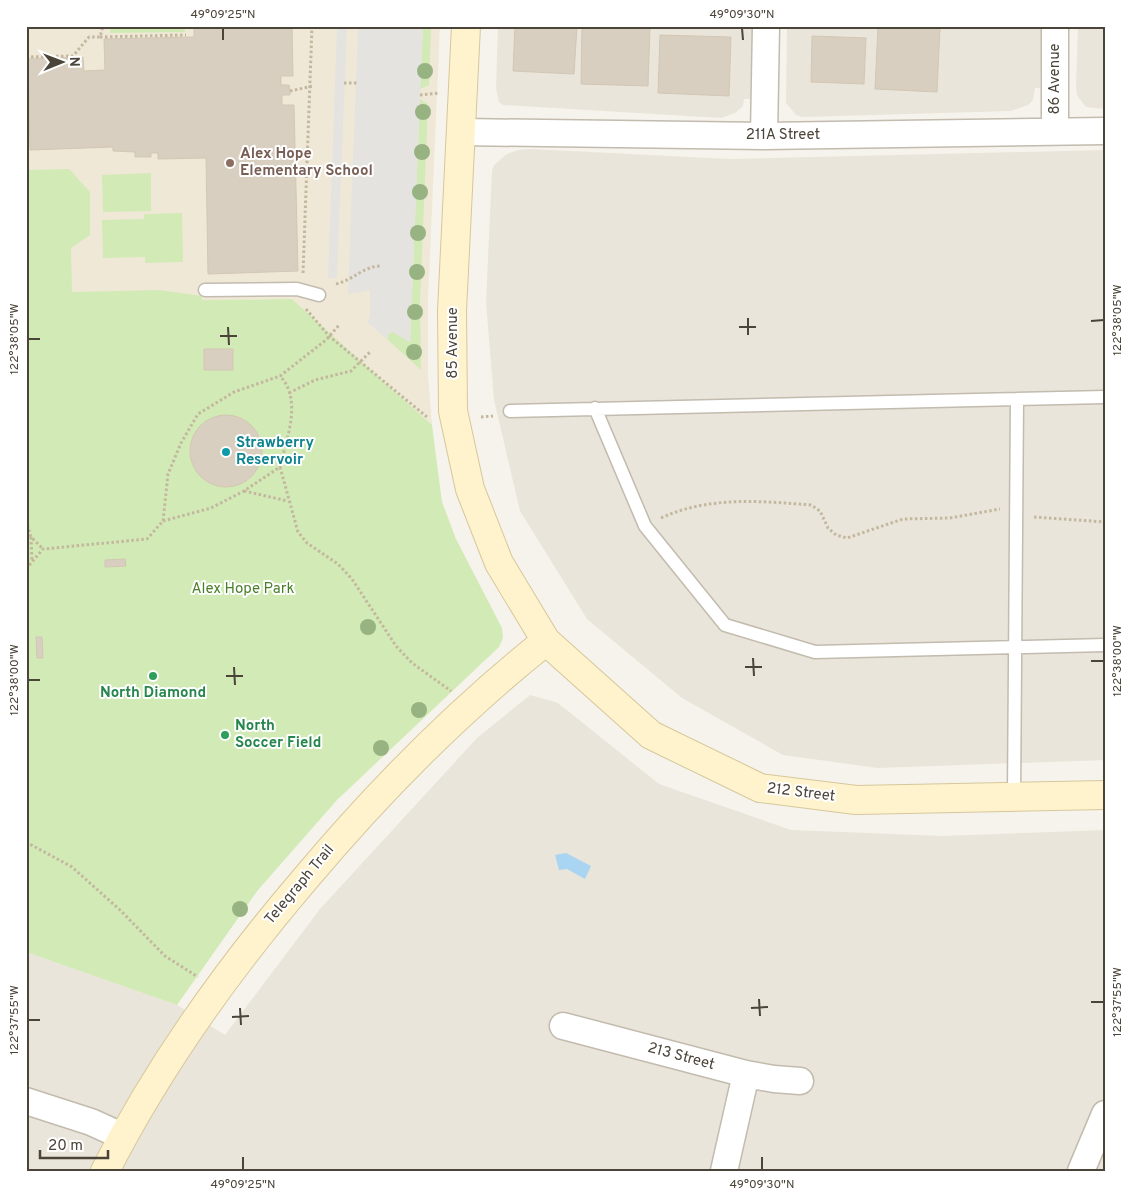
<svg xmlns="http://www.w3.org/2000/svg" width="1131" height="1197" viewBox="0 0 1131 1197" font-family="Overpass,sans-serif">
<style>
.residential{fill:#eae5da}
.education{fill:#efe8d6}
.green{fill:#d2eab5}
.parking{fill:#e5e3e0}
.water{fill:#a9d4f2}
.building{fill:#d8cfc1;stroke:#d3c7b4}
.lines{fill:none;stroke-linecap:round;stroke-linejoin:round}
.lane-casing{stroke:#c2bbae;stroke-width:15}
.street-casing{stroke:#c2bbae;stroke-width:29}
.secondary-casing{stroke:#d6c79b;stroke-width:30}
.path{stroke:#c4b79f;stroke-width:3;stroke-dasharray:2.5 2.5;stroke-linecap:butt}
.lane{stroke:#fff;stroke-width:12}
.street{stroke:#fff;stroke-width:26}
.secondary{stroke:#fff3cd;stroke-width:28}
.tree{fill:#97b381}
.ticks{fill:none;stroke:#4b4439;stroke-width:2}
.education-dot{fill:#8d6e63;stroke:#fff;stroke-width:2}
.culture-dot{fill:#0f9aa8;stroke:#fff;stroke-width:2}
.leisure-dot{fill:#2e9e5b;stroke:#fff;stroke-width:2}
.labels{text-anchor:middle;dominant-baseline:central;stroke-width:4;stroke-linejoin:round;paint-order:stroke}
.street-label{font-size:15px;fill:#4b4439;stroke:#fff}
.education-label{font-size:15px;font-weight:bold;fill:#785e54;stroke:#fff;text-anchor:start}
.culture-label{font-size:15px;font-weight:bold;fill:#0d838f;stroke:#fff;text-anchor:start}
.park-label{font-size:15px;fill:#4a7f2a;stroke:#fff}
.leisure-label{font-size:15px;font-weight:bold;fill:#27864d;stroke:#fff}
.neatline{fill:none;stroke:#4b4439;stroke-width:2}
.ticks-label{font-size:12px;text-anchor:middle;fill:#4b4439}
</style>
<rect width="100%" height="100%" fill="#f6f3ec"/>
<!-- residential -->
<path class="residential" d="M 498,26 L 753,26 L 750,99 L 744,99 L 743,106 L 735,113 L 721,118 L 503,105 L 499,102 L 496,88 Z
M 787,26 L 1043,26 L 1040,88 L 1035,88 L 1033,100 L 1028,105 L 1011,111 L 802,117 L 796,115 L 786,103 Z
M 1078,26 L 1105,26 L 1105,109 L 1086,107 L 1077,95 L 1076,85 Z
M 531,149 L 730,159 L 1105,150 L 1105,760 L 878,768 L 783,755 L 682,698 L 587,619 L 520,511 L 494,400 L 486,303 L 492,171 L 494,165 L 507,154 L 518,150 Z
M 530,695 L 558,703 L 659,784 L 791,830 L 943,836 L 1105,830 L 1105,1171 L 26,1171 L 26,952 L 177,1005 L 225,1035 L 320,909 L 477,738 Z"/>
<!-- education -->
<path class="education" d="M 26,26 L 440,26 L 428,301 L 428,375 L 432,425 L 292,299 L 26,303 Z"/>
<!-- green -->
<path class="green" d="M 110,26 L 185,26 L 185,32 L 110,33 Z
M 423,26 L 431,26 L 429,85 L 420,89 Z
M 420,99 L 428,104 L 420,302 L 421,370 L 387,339 L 389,333 L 393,332 L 410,342 Z
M 69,169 L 90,192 L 90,235 L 71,248 L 72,292 L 160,290 L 202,296 L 202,300 L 292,299 L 432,425 L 442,502 L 456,539 L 502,628 L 503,638 L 499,647 L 337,800 L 258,890 L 177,1005 L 26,952 L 26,170 Z
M 151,173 L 151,211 L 103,212 L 102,175 Z
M 182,213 L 183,262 L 145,263 L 145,257 L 103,258 L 102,220 L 144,219 L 144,214 Z"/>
<!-- parking -->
<path class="parking" d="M 337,26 L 347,26 L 337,278 L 328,278 Z
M 358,26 L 423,26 L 410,342 L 393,332 L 389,333 L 387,339 L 367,322 L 370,317 L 370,290 L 348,294 Z"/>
<!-- water -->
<path class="water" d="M 566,853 L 591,866 L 585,879 L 567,869 L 559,870 L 555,855 Z"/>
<!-- building -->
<path class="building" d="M 194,26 L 292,26 L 293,76 L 281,76 L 281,85 L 289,85 L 290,91 L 290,95 L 282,95 L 282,105 L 294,105 L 298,271 L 208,274 L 206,158 L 158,159 L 158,153 L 151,153 L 151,157 L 135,157 L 135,152 L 113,151 L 113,147 L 30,150 L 28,59 L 83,57 L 84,71 L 105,70 L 104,39 L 194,37 Z
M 515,26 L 577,26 L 574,74 L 513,71 Z
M 582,26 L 650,26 L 648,86 L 581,84 Z
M 878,26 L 940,28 L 937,92 L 875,89 Z
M 660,35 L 731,37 L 729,96 L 658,93 Z
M 812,36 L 866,38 L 864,84 L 811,82 Z
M 204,349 L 233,349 L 233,370 L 204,370 Z
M190 451a36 36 0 1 1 72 0a36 36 0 1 1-72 0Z
M 125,559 L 126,566 L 105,567 L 105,560 Z
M 36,637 L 42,637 L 43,658 L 37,658 Z"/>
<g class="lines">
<defs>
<path id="lane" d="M 205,290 L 297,289 L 319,295
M 595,408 L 645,526 L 725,625 L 815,652 L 1105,645
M 510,411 L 1105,397
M 1014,797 L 1017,399"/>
<path id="street" d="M 1055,131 L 1055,26
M 461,132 L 764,136 L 1105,131
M 764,136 L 766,26
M 563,1026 L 746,1074 L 774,1079 L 800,1081
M 26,1101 L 91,1122 L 122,1136
M 724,1171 L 746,1074
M 1081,1171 L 1105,1114"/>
<path id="secondary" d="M 466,26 L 452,311 L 453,411 L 470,489 L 499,563 L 546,641 L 651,735 L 760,788 L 856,800 L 1105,795
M 105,1171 C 159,1065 228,969 305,879 C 378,792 457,712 546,641"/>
</defs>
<!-- lane casing -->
<use href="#lane" class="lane-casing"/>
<!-- street casing -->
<use href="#street" class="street-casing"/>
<!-- secondary casing -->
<use href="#secondary" class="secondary-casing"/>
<!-- path -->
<path class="path" d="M 100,37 L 186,35
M 26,57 L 73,56 L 89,37 L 100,37 L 103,26
M 344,83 L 358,83
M 290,91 L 313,86
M 420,95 L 439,93
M 303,273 L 312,26
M 336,284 C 353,280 364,266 381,266
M 306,309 L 329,336 L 427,417
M 289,393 L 315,380 L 351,371 L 371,351
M 481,417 L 493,416
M 280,467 L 298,532 L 307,543 L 338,564 L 352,579 L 396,646 L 412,663 L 451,691
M 244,491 L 288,501
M 1034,517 L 1105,522
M 661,518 C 709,496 760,501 811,505 L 820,511 L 828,528 L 836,535 L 847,538 L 903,519 L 950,518 L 1000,509
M 26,520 L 31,537 L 43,549
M 163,521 L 211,508 L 244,491 L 280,467 C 286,440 303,400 280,376
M 31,537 L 32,561
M 26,569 L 43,549 L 147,539 L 163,521 L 168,474 L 181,443 L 198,414 L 234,392 L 280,376 L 326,340 L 340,324
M 26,842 L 72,867 L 120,910 L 165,956 L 198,977"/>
<!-- lane -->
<use href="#lane" class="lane"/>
<!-- street -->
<use href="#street" class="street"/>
<!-- secondary -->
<use href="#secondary" class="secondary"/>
</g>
<!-- trees -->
<g class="tree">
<circle cx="425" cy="71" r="8"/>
<circle cx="423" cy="112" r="8"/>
<circle cx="422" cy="152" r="8"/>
<circle cx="420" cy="192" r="8"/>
<circle cx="418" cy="233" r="8"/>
<circle cx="417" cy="272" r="8"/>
<circle cx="415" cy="312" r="8"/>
<circle cx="414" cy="352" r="8"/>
<circle cx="368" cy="627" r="8"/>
<circle cx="419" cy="710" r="8"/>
<circle cx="381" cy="748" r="8"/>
<circle cx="240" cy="909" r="8"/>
</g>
<!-- ticks -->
<path class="ticks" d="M 223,28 L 223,40M 742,28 L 743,40M 748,318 L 748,335M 1091,321 L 1104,320M 228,327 L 229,345M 739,327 L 756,327M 220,336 L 237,336M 28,339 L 40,339M 753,658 L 754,676M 1091,661 L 1104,661M 234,667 L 235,685M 745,667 L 762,667M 226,676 L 243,676M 28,680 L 40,680M 759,999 L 760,1016M 1091,1002 L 1104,1002M 240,1008 L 241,1025M 751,1008 L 768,1007M 232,1017 L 249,1016M 28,1020 L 40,1020M 243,1157 L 243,1170M 762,1157 L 762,1170"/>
<!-- markers -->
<circle class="education-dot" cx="230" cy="163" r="5"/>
<circle class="culture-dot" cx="226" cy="452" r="5"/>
<g class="leisure-dot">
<circle cx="153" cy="676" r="5"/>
<circle cx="225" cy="735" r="5"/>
</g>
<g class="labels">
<!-- street labels -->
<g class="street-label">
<text transform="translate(1055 79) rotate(-90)">86 Avenue</text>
<text x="783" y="135">211A Street</text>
<text transform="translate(453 343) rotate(-90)">85 Avenue</text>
<text transform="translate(801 793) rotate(7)">212 Street</text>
<text transform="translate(300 885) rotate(-50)">Telegraph Trail</text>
<text transform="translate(681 1057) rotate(15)">213 Street</text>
</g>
<!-- education labels -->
<g class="education-label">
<text x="240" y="154">Alex Hope<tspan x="240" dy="17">Elementary School</tspan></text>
</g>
<!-- culture labels -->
<g class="culture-label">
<text x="236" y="443">Strawberry<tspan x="236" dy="17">Reservoir</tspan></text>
</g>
<!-- park labels -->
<g class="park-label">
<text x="243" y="589">Alex Hope Park</text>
</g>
<!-- leisure labels -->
<g class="leisure-label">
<text x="153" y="693">North Diamond</text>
<text x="235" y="726" text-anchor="start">North<tspan x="235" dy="17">Soccer Field</tspan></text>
</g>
</g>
<!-- border -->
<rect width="1131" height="1197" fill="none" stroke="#ffffff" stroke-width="55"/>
<!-- north arrow -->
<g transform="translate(62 62) rotate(89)" stroke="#ffffff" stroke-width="4" paint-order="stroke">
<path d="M0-4L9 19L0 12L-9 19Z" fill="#4b4439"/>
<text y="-8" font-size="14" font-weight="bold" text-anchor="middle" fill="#4b4439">N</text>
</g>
<!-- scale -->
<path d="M40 1150v8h68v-8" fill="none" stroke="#4b4439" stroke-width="2.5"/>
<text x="48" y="1150" font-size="15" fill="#4b4439" stroke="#ffffff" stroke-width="4" paint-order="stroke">20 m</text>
<rect x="28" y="28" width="1076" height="1142" class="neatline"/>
<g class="ticks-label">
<text x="223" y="18">49°09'25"N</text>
<text x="742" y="18">49°09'30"N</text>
<text transform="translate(1117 320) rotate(-90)" y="4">122°38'05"W</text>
<text transform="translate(14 339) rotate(-90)" y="4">122°38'05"W</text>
<text transform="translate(1117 661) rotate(-90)" y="4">122°38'00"W</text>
<text transform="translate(14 680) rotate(-90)" y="4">122°38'00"W</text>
<text transform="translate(1117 1002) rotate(-90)" y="4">122°37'55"W</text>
<text transform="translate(14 1020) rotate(-90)" y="4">122°37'55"W</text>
<text x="243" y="1188">49°09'25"N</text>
<text x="762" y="1188">49°09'30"N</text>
</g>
</svg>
